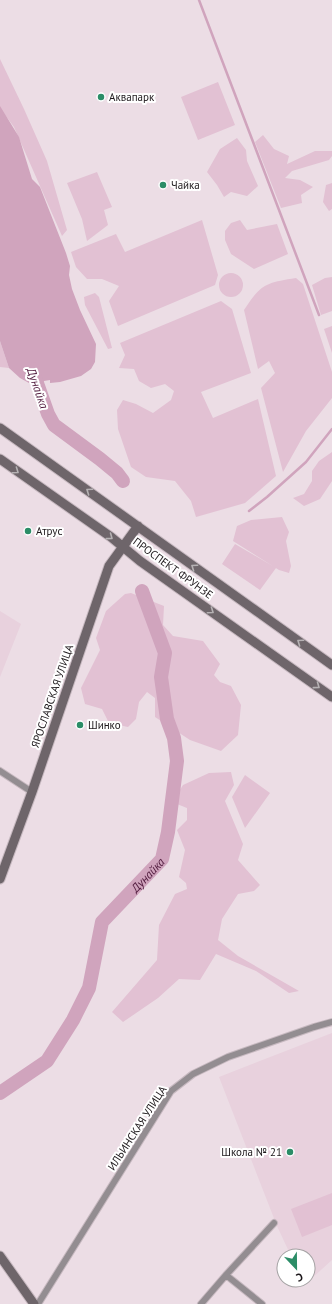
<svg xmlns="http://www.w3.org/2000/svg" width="332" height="1304" viewBox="0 0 332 1304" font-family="'PT Sans',sans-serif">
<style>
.built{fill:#e8d1dd}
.green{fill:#e2c1d3}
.water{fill:#d0a4bd}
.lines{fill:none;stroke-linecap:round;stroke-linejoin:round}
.stream{stroke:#d0a4bd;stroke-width:2.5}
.river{stroke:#d0a4bd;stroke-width:14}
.street-casing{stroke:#c7b9c0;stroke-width:8}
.secondary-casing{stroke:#c7b9c0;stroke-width:11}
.street{stroke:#938d91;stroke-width:6}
.secondary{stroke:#6e656a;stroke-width:9}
.oneway{stroke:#b6b2b4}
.poi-dot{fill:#2b8d67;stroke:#fff;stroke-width:1.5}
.labels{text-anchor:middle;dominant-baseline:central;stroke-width:4;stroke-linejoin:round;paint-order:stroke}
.poi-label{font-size:11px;fill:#1c171a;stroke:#fff;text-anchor:start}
.street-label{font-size:11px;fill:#1c171a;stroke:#fff}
.water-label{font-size:12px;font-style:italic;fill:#521c3f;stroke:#fff}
</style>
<rect width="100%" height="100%" fill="#ecdde5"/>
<!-- built -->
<path class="built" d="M 0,611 L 21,624 L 0,677 Z
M 332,1033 L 332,1260 L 311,1279 L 308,1278 L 308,1256 L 291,1256 L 277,1226 L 219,1077 Z"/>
<!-- green -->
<path class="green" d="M 0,59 L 24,109 L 47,161 L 67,230 L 62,236 L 14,127 L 0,108 Z
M 218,82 L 235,125 L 198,140 L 181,97 Z
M 263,135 L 274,149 L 289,156 L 287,164 L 315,151 L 332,151 L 332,156 L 329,160 L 292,171 L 285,178 L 300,180 L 313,187 L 301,195 L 302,203 L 281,208 L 255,142 Z
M 237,138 L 246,150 L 247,161 L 258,186 L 247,196 L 231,192 L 224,197 L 217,185 L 207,172 L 220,149 Z
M 97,172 L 112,207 L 104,210 L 108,225 L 87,241 L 82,219 L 67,183 Z
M 332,183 L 332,209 L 329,211 L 323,202 L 326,185 Z
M 202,220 L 218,275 L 215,285 L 118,326 L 109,301 L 119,286 L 102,279 L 87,279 L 76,267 L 71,252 L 116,234 L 125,252 Z
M 240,220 L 247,230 L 277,224 L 288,254 L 254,269 L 231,254 L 225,240 L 225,231 L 231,223 Z
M219 285a12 12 0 1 1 24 0a12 12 0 1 1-24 0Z
M 332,277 L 332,311 L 321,315 L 312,285 L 325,278 Z
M 296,278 L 303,284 L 332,372 L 332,398 L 306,431 L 283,472 L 261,388 L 275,373 L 269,361 L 258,369 L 244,310 C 261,284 265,283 296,278 Z
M 95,293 L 99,297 L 112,348 L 108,349 L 85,305 L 84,297 Z
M 221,301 L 232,309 L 251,373 L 201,392 L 213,418 L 258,399 L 276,476 L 245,503 L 196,517 L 191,501 L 175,481 L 146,477 L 131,467 L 118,429 L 117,410 L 123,400 L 136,404 L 153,413 L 171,400 L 174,391 L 165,384 L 151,388 L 139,381 L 134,369 L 119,368 L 125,355 L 120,343 Z
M 332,326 L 332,353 L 324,329 Z
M 0,341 L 9,368 L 0,367 Z
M 332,452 L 332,481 L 320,499 L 304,506 L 293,498 L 304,494 L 312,481 L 312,471 L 319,461 Z
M 282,517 L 289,532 L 286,541 L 291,566 L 289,573 L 279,570 L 233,541 L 237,526 L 251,520 Z
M 235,544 L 276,568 L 260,590 L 222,564 Z
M 131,593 L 164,606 L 163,625 L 173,636 L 203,641 L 220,664 L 214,675 L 220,682 L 231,686 L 241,705 L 238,735 L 221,751 L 190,740 L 155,717 L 155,698 L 147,692 L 139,702 L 136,719 L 128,727 L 109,723 L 102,709 L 85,704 L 81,688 L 100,650 L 96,638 L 106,611 L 125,594 Z
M 231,772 L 234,785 L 225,801 L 243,844 L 238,860 L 260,885 L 254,891 L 238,894 L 222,919 L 218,940 L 238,956 L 299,991 L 289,993 L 256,971 L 216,954 L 200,980 L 179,979 L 158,998 L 123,1022 L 112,1012 L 157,960 L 159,925 L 175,894 L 187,889 L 186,883 L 179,877 L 185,850 L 177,830 L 187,820 L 187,808 L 177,804 L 176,796 L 183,785 L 209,773 Z
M 245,775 L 270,793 L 245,828 L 232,797 Z
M 332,1193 L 332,1225 L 302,1237 L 291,1209 Z"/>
<!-- water -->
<path class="water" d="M 0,106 L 19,137 L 32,179 L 40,187 L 66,253 L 70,266 L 69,275 L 72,289 L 80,310 L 96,344 L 95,362 L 91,369 L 81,376 L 60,382 L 50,383 L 50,380 L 44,381 L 38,388 L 20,378 L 9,368 L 0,341 Z"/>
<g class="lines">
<!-- stream -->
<path class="stream" d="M 199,0 L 319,315
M 249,511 L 267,497 L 306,462 L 332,429"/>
<!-- river -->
<g class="river">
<path d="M 32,369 L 48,414 L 54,425 L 100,459 L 117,473 L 123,481"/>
<path id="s1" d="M 0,1093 L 47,1061 L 73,1020 L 89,988 L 102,922 L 162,859 L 168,832 L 177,761 L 174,738 L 167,719 L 161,677 L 165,653 L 142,591"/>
</g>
<defs>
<path id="street" d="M 0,771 L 32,792
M 226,1275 L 262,1304
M 38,1304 L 171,1091 L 193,1074 L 228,1057 L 314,1027 L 332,1022
M 201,1304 L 226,1275 L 274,1223"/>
<path id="secondary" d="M 0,428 L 332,665
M 0,459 L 111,537 L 140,561 L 332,697
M 0,879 L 32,792 L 109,566 L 138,526
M 0,1256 L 34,1304"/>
</defs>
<!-- street casing -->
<use href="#street" class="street-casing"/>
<!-- secondary casing -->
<use href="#secondary" class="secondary-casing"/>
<!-- street -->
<use href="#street" class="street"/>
<!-- secondary -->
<use href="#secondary" class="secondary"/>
</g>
<!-- one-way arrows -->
<defs><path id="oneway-chevron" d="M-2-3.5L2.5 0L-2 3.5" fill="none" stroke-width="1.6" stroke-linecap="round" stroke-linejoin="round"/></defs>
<g class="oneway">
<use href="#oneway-chevron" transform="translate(16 471) rotate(35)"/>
<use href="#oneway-chevron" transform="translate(89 491) rotate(-145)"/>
<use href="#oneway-chevron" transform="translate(110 537) rotate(37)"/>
<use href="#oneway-chevron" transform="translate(194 567) rotate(-145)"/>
<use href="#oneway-chevron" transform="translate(211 611) rotate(35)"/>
<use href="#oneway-chevron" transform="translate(300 642) rotate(-145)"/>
<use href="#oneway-chevron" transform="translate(317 686) rotate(36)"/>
</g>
<!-- markers -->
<g class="poi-dot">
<circle cx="101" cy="97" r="4"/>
<circle cx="163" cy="185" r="4"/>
<circle cx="28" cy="531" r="4"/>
<circle cx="80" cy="725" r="4"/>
<circle cx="290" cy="1152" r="4"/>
</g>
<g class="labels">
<!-- poi labels -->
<g class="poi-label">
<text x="109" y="97">Аквапарк</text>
<text x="171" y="185">Чайка</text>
<text x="36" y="531">Атрус</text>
<text x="88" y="725">Шинко</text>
<text x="282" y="1152" text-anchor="end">Школа № 21</text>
</g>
<!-- street labels -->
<g class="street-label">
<text transform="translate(173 568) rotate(36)">ПРОСПЕКТ ФРУНЗЕ</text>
<text transform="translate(52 696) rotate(-71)">ЯРОСЛАВСКАЯ УЛИЦА</text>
<text transform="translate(137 1128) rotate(-57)">ИЛЬИНСКАЯ УЛИЦА</text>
</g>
<!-- water labels -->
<g class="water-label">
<text transform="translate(38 388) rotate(71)">Дунайка</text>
<text stroke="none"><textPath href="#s1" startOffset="274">Дунайка</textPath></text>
</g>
</g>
<!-- north arrow -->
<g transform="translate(296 1268) rotate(158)"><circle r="19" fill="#ffffff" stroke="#a4a2a3"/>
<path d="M0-3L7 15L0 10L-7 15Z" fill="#2b8d67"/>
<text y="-6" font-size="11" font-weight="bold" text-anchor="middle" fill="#1c171a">С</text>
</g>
</svg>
